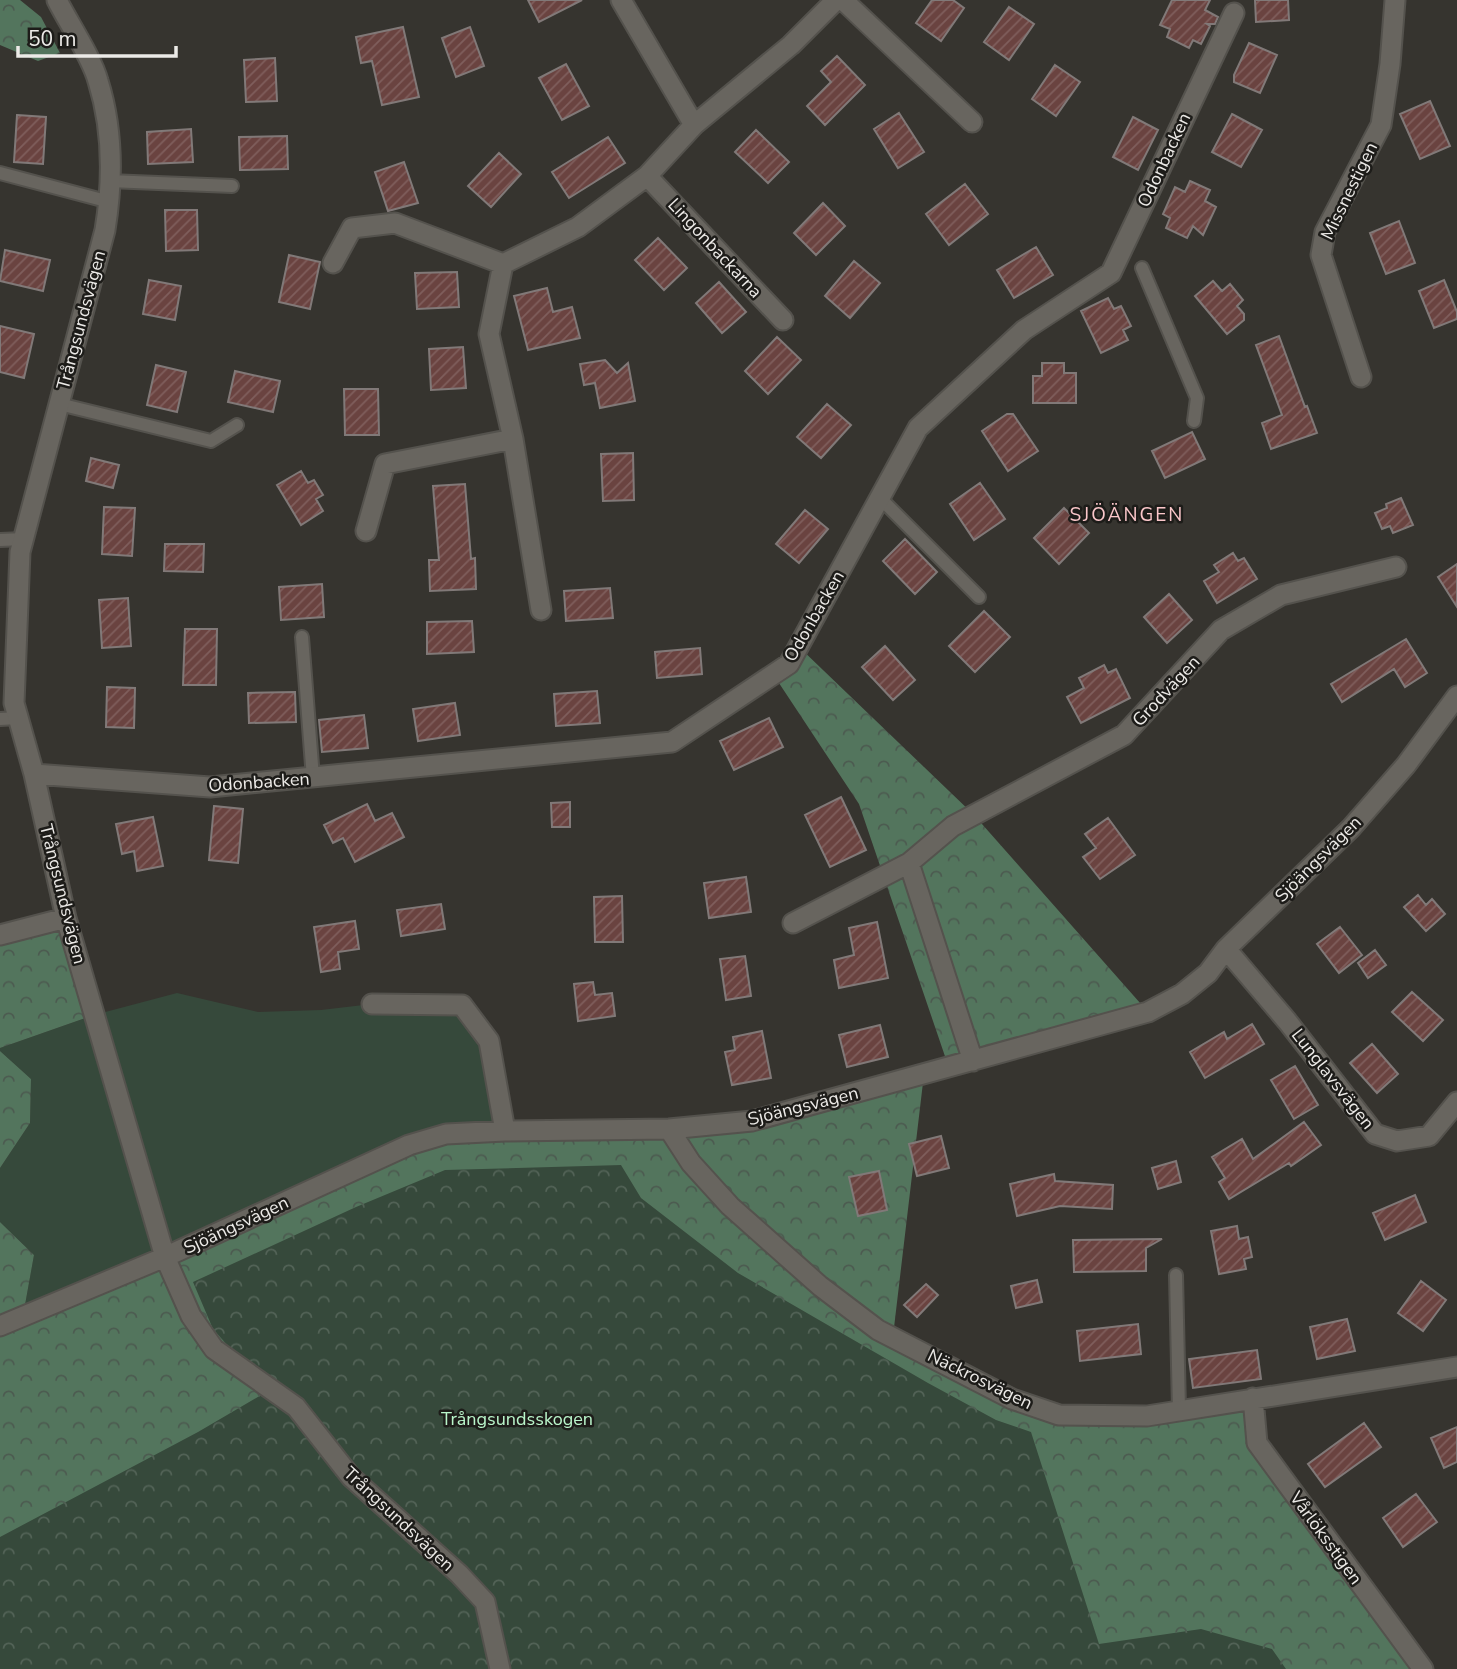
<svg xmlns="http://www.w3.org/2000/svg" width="1457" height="1669" viewBox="0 0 1457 1669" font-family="'Nunito Sans',sans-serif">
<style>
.grass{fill:#36493b}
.forest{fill:url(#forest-crowns)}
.park{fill:url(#park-crowns)}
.building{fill:url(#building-hatch);stroke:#817978;stroke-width:2}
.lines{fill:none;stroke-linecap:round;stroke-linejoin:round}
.service-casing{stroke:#54524d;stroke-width:16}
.minor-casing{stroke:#54524d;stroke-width:23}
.service{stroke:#68655f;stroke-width:12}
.minor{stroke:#68655f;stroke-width:19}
.labels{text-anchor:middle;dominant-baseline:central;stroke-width:5;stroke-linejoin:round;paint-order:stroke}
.street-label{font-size:18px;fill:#eceae7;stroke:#1d1c19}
.park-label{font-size:18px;fill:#b9f5ca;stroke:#1d1c19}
.neighbourhood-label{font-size:19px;letter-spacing:2px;fill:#fbc7ca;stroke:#1d1c19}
</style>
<defs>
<pattern id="forest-crowns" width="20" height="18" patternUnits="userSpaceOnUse" patternTransform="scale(1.75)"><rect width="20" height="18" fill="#53755d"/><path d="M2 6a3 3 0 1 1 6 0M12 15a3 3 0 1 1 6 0" fill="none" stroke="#4c5b50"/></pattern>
<pattern id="park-crowns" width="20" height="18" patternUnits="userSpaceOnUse" patternTransform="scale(1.75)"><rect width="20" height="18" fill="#36493b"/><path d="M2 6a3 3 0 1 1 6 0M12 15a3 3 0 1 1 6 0" fill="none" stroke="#536357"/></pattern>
<pattern id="building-hatch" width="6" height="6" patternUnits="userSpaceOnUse" patternTransform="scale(1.75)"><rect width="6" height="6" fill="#6a4340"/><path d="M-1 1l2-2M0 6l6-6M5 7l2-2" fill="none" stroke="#7f5e5c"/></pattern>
</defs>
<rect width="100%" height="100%" fill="#36342f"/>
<!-- grass -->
<path class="grass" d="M 177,993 L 258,1012 L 321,1010 L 372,1004 L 462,1005 L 489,1041 L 505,1131 L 23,1316 L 34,1255 L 0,1222 L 0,1168 L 30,1123 L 31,1079 L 0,1051 L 0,1048 L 94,1015 Z"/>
<!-- forest -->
<path class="forest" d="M 0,0 L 20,0 L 41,17 L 60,53 L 38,61 L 0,45 Z
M 798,646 L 974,815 L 1148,1012 L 949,1068 L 859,804 L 773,674 Z
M 66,918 L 94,1015 L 0,1048 L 0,935 Z
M 0,1051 L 31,1079 L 30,1123 L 0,1168 Z
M 924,1074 L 893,1336 L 1059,1415 L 1253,1398 L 1257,1443 L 1423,1669 L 0,1669 L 0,1335 L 409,1145 L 669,1129 Z
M 0,1222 L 34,1255 L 23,1316 L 0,1325 Z"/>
<!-- park -->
<path class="park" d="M 621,1165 L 641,1198 L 738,1273 L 928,1383 L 996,1420 L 1031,1432 L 1099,1644 L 1201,1629 L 1272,1649 L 1286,1669 L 0,1669 L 0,1537 L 198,1432 L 268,1391 L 213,1329 L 193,1282 L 356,1207 L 445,1170 Z"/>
<!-- building -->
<path class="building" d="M 528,0 L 582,0 L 539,22 Z
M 932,0 L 953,0 L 964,8 L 941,41 L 916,23 Z
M 1172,0 L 1210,0 L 1205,10 L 1218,17 L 1215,24 L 1207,24 L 1210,26 L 1201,44 L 1193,40 L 1189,48 L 1167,37 L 1170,29 L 1160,25 Z
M 1255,0 L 1288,0 L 1289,20 L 1256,22 Z
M 1009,7 L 1034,24 L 1009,60 L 984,42 Z
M 403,27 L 419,97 L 382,105 L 372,61 L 361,63 L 356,37 Z
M 470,27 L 484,66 L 456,77 L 442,38 Z
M 1249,43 L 1277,55 L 1260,93 L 1234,82 L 1234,75 Z
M 837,56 L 865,85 L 825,125 L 807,106 L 831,82 L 821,71 Z
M 275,58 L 277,101 L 246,102 L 244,60 Z
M 566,64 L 589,106 L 562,120 L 539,78 Z
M 1055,65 L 1080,82 L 1056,116 L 1032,99 Z
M 1430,101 L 1450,146 L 1420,159 L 1400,114 Z
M 899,113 L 924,152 L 898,168 L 874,129 Z
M 1232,114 L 1262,130 L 1241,167 L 1212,152 Z
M 17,115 L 46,117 L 43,164 L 14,162 Z
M 1133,117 L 1158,130 L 1138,170 L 1113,157 Z
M 191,129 L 193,162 L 148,164 L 147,132 Z
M 756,130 L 789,162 L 768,183 L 735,152 Z
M 287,136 L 288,169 L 240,170 L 239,137 Z
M 608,137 L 625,163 L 569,198 L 552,172 Z
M 499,153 L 521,174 L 491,207 L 468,186 Z
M 404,162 L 418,203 L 388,211 L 375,172 Z
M 1190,181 L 1210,190 L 1205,201 L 1216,207 L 1203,235 L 1193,226 L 1187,238 L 1166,228 L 1170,218 L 1163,214 L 1175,187 L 1185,192 Z
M 965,184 L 988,214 L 949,245 L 926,214 Z
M 823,203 L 845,226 L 816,255 L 794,233 Z
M 165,210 L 197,210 L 198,250 L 166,251 Z
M 1399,221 L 1415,263 L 1386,274 L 1370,233 Z
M 658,238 L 687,268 L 664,290 L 635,260 Z
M 1036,247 L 1053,275 L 1014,298 L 997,270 Z
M 5,250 L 50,260 L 43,291 L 0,281 Z
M 289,255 L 320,262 L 310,309 L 279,302 Z
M 854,261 L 880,283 L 850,318 L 825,296 Z
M 457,272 L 459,307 L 417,309 L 415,273 Z
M 149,280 L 181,286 L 175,320 L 143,314 Z
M 1444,280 L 1457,312 L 1457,319 L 1434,328 L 1419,291 Z
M 1213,281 L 1222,291 L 1230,284 L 1243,300 L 1237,306 L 1244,314 L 1244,320 L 1227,334 L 1195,296 Z
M 719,282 L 746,312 L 722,333 L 696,303 Z
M 547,288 L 553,312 L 572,307 L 580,338 L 528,350 L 514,296 Z
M 1108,298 L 1114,309 L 1121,306 L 1131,326 L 1123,330 L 1128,340 L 1101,353 L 1081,311 Z
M 0,326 L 34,334 L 24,378 L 0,372 Z
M 1279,336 L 1305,407 L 1307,406 L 1317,433 L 1271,449 L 1262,423 L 1282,415 L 1256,345 Z
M 777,337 L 801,360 L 768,394 L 745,371 Z
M 463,347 L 466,388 L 431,390 L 429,349 Z
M 605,360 L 617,373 L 628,363 L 635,401 L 600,408 L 595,383 L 584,385 L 580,364 Z
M 1042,363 L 1064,363 L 1064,373 L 1076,373 L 1076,403 L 1033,403 L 1033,376 L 1042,376 Z
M 156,365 L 186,372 L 177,412 L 147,405 Z
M 235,371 L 280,381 L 273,412 L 228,402 Z
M 344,389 L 378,389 L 379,435 L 345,435 Z
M 827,404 L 851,425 L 821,458 L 797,437 Z
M 1007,414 L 1013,414 L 1038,451 L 1008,471 L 982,431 Z
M 1192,432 L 1205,459 L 1165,478 L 1152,451 Z
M 633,453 L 634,500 L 603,501 L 601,454 Z
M 91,458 L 119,465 L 113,488 L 86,481 Z
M 301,471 L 308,483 L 314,480 L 323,495 L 316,499 L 323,511 L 301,525 L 277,485 Z
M 980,483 L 1005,519 L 974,540 L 950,504 Z
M 465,484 L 471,559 L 475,558 L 476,589 L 430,591 L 429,560 L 439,560 L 433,486 Z
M 1401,498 L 1413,525 L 1393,533 L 1390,526 L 1382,529 L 1375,513 L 1387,508 L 1386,504 Z
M 104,507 L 135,508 L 132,556 L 102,554 Z
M 1064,508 L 1089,533 L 1059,564 L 1034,538 Z
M 805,510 L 828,529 L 799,563 L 776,544 Z
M 905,539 L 937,572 L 915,594 L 883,561 Z
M 165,544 L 204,544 L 203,572 L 164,571 Z
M 1233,553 L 1238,561 L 1244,558 L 1257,579 L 1217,603 L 1204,581 L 1219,572 L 1214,565 Z
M 1457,564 L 1457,607 L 1438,577 Z
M 322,584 L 324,617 L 281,620 L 279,587 Z
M 610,588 L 613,618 L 566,621 L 564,591 Z
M 1169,594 L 1192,620 L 1167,643 L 1144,617 Z
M 128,598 L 131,646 L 102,648 L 99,600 Z
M 984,611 L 1010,637 L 975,672 L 949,646 Z
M 472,621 L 474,652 L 427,654 L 427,622 Z
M 185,629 L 217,629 L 216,685 L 183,685 Z
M 1406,639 L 1427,673 L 1405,687 L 1394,669 L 1342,702 L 1331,684 Z
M 885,646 L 915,680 L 893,700 L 862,667 Z
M 700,648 L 702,674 L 657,678 L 655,652 Z
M 1104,665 L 1108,673 L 1116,669 L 1130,698 L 1081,723 L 1067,697 L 1084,688 L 1079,678 Z
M 107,687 L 135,688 L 134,728 L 106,727 Z
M 597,691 L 600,723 L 556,726 L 554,694 Z
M 295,692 L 296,722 L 249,723 L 248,693 Z
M 455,703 L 460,735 L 418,741 L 413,709 Z
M 364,715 L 368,748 L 322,752 L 319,720 Z
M 769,718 L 783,747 L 734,770 L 720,741 Z
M 841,797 L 866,850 L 830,867 L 805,815 Z
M 570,802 L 570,827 L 552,827 L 551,803 Z
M 367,804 L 375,821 L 392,813 L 404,837 L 355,862 L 343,838 L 333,843 L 324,825 Z
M 214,806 L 243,809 L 238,863 L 209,860 Z
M 153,817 L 163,866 L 137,871 L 134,851 L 122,854 L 116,824 Z
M 1108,818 L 1135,855 L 1100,879 L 1083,857 L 1096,848 L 1085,834 Z
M 746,877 L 751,912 L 709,918 L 704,883 Z
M 1418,895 L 1426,905 L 1432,899 L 1445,914 L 1426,931 L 1404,907 Z
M 622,896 L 623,942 L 595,942 L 594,897 Z
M 441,904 L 445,929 L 401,936 L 397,910 Z
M 355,921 L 359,949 L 338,952 L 340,969 L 321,972 L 314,927 Z
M 877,922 L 888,978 L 839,988 L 834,960 L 854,955 L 849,928 Z
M 1340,927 L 1362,955 L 1339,973 L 1317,944 Z
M 1375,950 L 1386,965 L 1368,978 L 1358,963 Z
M 745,956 L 751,996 L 726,1000 L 720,959 Z
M 593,982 L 595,995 L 612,993 L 615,1016 L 578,1021 L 574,984 Z
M 1412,992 L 1443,1020 L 1423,1041 L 1392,1012 Z
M 1252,1024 L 1264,1044 L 1205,1078 L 1190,1052 L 1224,1032 L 1227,1039 Z
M 880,1025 L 888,1057 L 847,1067 L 839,1035 Z
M 762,1031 L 771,1078 L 732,1085 L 725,1052 L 735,1050 L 733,1037 Z
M 1372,1044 L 1398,1074 L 1377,1093 L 1350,1063 Z
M 1295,1066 L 1318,1105 L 1294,1119 L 1271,1080 Z
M 1304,1122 L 1321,1145 L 1291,1166 L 1289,1163 L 1229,1199 L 1219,1182 L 1225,1178 L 1212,1157 L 1242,1139 L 1253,1159 Z
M 941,1136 L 949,1168 L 917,1176 L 909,1144 Z
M 1176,1161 L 1181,1182 L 1158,1189 L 1152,1168 Z
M 879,1171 L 887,1210 L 858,1216 L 849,1177 Z
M 1054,1174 L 1055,1181 L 1113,1185 L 1112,1209 L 1060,1206 L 1017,1216 L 1010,1184 Z
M 1415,1195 L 1426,1222 L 1385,1240 L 1373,1213 Z
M 1237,1226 L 1239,1239 L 1248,1237 L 1252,1257 L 1244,1259 L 1246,1269 L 1219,1274 L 1211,1231 Z
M 1162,1239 L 1146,1248 L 1146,1271 L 1074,1272 L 1073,1240 Z
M 1037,1280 L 1042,1302 L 1016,1308 L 1011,1286 Z
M 1421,1281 L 1446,1300 L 1423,1331 L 1398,1313 Z
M 926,1284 L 938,1295 L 917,1317 L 904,1305 Z
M 1347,1319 L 1355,1351 L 1317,1359 L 1310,1327 Z
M 1138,1324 L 1141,1354 L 1080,1361 L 1077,1331 Z
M 1257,1350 L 1261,1379 L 1193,1388 L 1189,1359 Z
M 1364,1423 L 1381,1447 L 1325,1487 L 1308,1464 Z
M 1457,1427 L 1457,1462 L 1444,1468 L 1431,1438 Z
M 1416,1494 L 1437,1522 L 1403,1547 L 1383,1518 Z"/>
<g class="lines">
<defs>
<path id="service" d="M 0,173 L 110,202
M 109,181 L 232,186
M 1142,268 L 1197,398 L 1194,421
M 59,404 L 211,441 L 237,425
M 880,498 L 979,597
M 0,540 L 24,539
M 302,637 L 313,778
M 0,719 L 18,718
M 1176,1275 L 1179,1410"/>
<path id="minor" d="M 57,0 C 68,22 92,58 98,81 C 113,129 113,181 105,230 L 20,552 L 14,703 L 34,774 L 66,918 L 165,1257 L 191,1316 L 214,1349 L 296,1407 L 351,1477 L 459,1574 L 485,1602 L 500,1669
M 621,0 L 694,125
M 843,0 L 972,122
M 647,176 L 783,320
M 333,263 L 352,228 L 395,223 L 503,264 L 489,334 L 513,439 L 541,610
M 503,264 L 578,227 L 647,176 L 694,125 L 791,45 L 836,0
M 1361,377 L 1321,255 L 1325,232 L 1381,125 L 1390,64 L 1395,0
M 366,531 L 385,464 L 513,439
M 34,774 L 210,787 L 672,742 L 789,664 L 918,428 L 1024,330 L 1111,273 L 1234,13
M 909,863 L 973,1061
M 793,923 L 909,863 L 953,826 L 1124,735 L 1221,630 L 1281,595 L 1396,567
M 0,935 L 66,918
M 1226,949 L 1287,1021 L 1375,1134 L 1397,1141 L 1429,1136 L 1457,1102
M 372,1004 L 462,1005 L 489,1041 L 505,1131
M 669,1129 L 691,1163 L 730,1206 L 820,1286 L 878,1330 L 1012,1399 L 1059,1415 L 1147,1416 L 1457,1367
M 0,1326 L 165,1257 L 409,1145 L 446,1134 L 505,1131 L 669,1129 L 752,1121 L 1148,1012 L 1182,994 L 1208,973 L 1226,949 L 1351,828 L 1406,765 L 1457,696
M 1253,1398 L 1257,1443 L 1423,1669"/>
</defs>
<!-- service casing -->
<use href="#service" class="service-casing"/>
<!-- minor casing -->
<use href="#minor" class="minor-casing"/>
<!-- service -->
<use href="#service" class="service"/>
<!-- minor -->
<use href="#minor" class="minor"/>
</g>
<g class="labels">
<!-- street labels -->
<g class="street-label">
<text transform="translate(1164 160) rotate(-65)">Odonbacken</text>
<text transform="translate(1349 191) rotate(-64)">Missnestigen</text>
<text transform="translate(715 248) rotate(47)">Lingonbackarna</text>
<text transform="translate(81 320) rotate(-75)">Trångsundsvägen</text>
<text transform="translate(814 616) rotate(-60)">Odonbacken</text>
<text transform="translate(1166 691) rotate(-47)">Grodvägen</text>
<text transform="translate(259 782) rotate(-4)">Odonbacken</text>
<text transform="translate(1318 859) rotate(-45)">Sjöängsvägen</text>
<text transform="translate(63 894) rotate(76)">Trångsundsvägen</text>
<text transform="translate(1333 1079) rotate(52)">Lunglavsvägen</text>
<text transform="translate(803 1106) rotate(-14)">Sjöängsvägen</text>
<text transform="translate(236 1225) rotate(-25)">Sjöängsvägen</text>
<text transform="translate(980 1379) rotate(26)">Näckrosvägen</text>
<text transform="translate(399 1519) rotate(43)">Trångsundsvägen</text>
<text transform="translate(1326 1538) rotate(54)">Vårlöksstigen</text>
</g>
<!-- park labels -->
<g class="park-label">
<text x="517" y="1419">Trångsundsskogen</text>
</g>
<!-- neighbourhood labels -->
<g class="neighbourhood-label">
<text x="1127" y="515">SJÖÄNGEN</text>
</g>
</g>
<!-- scale -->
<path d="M18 46v10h158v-10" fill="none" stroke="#eceae7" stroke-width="3.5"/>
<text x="28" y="46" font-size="21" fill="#eceae7" stroke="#1d1c19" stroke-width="5" paint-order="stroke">50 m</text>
</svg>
